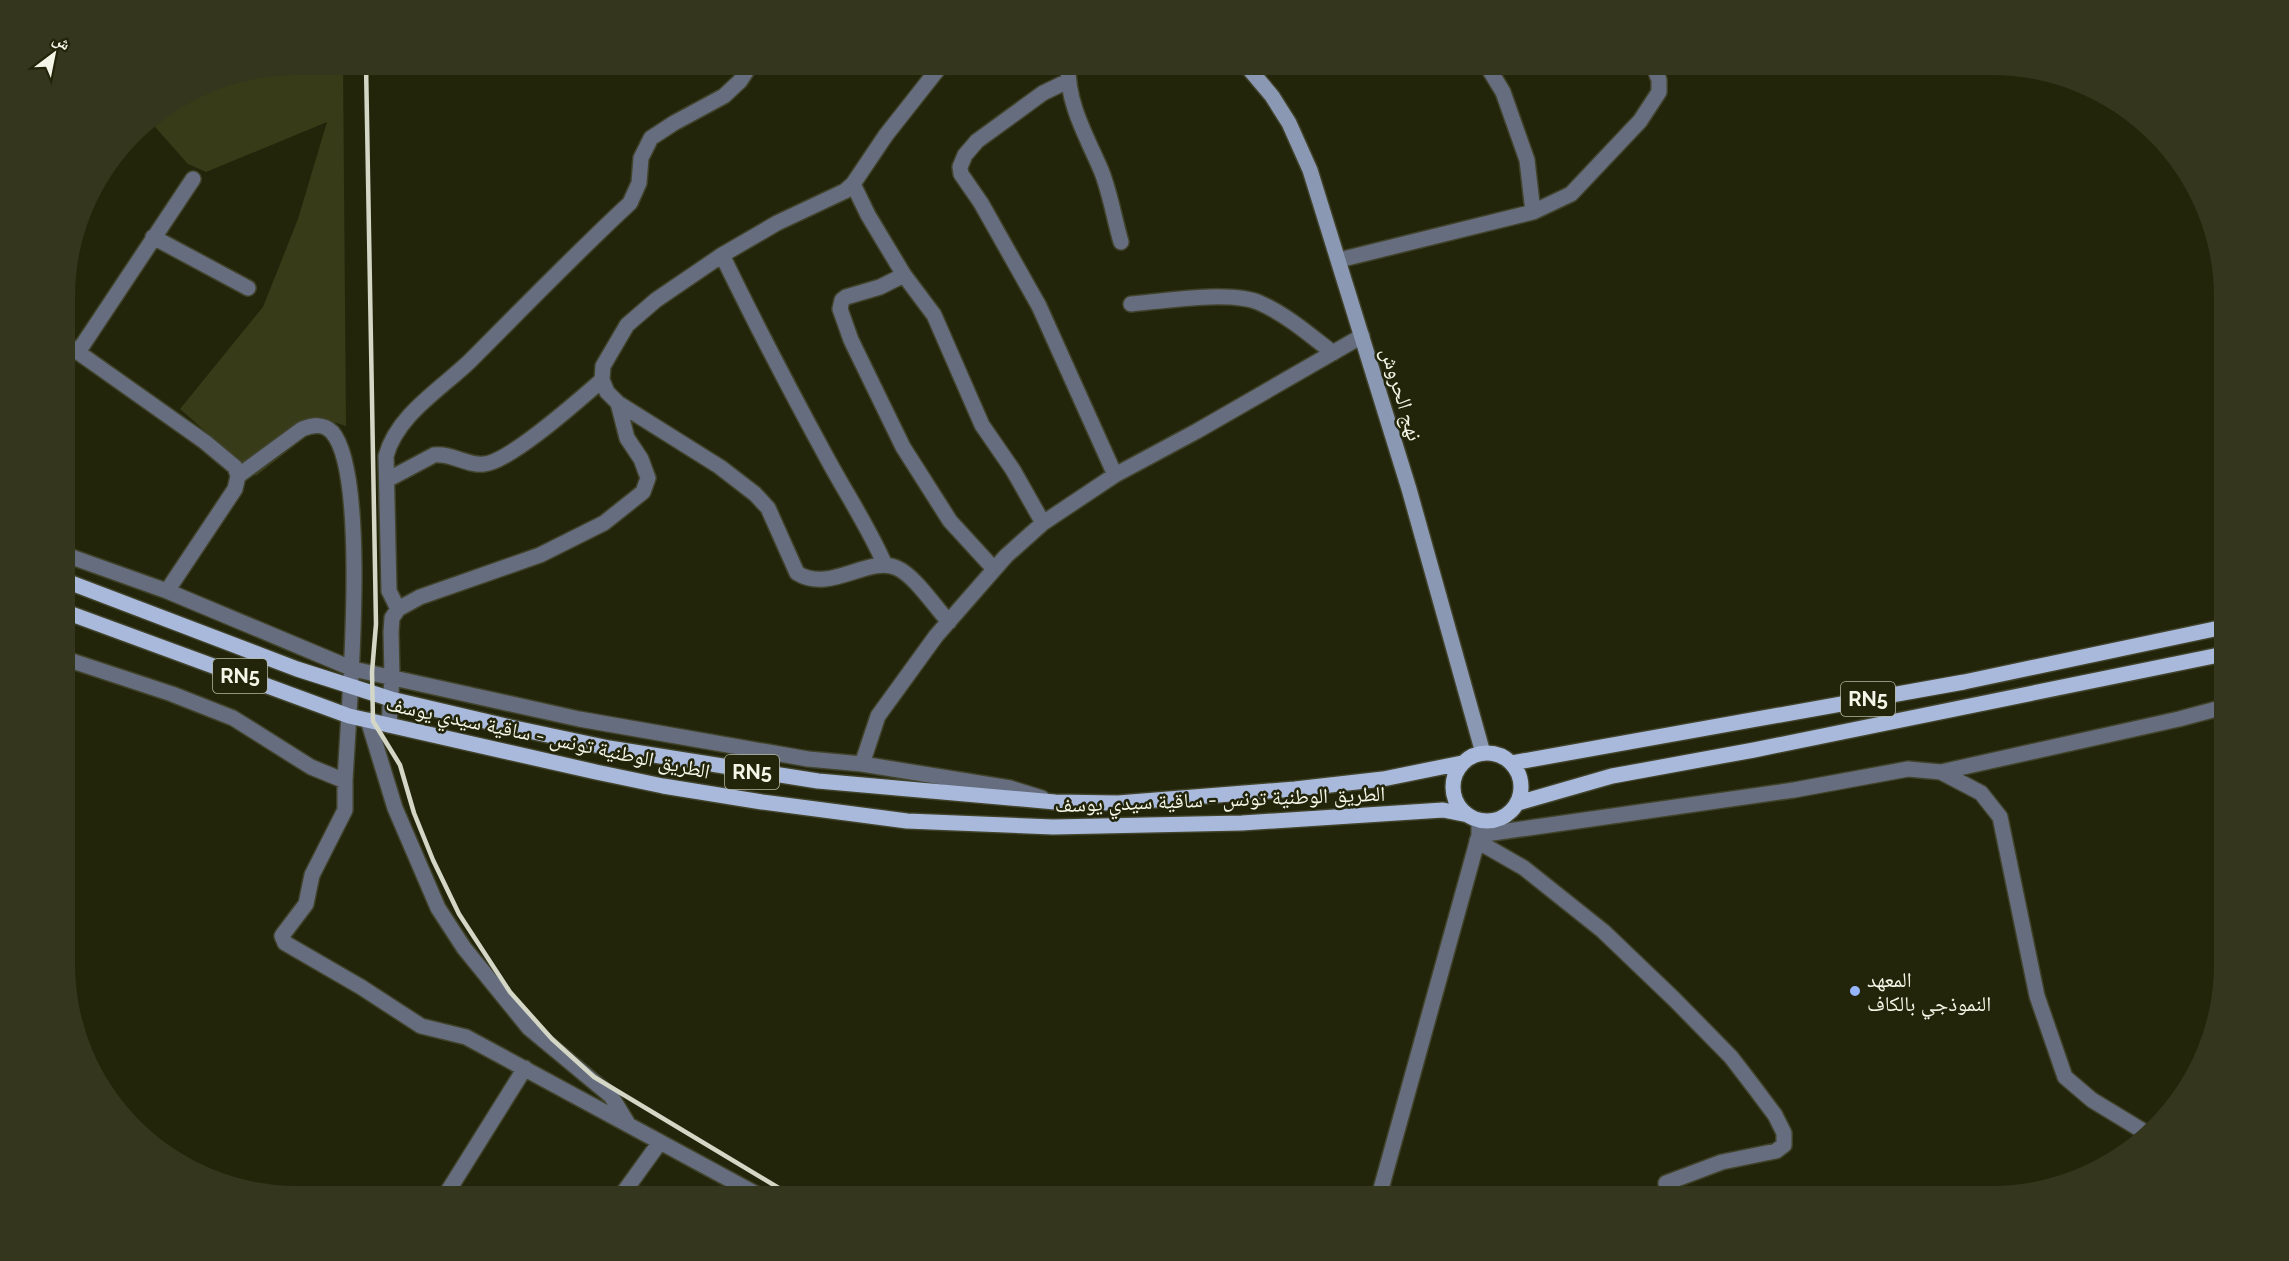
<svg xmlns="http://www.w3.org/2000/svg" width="2289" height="1261" viewBox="0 0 2289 1261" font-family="Raleway,'Noto Naskh Arabic',sans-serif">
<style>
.green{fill:#383b18}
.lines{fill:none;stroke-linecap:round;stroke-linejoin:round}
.street-casing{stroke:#40422a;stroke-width:18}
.secondary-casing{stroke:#40422a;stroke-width:18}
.primary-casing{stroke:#40422a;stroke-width:18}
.street{stroke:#656d7e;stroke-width:15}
.secondary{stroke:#8b98b3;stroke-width:15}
.primary{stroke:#a8b9dc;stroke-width:15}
.rail{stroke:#d4d7c5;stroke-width:4.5}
.poi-dot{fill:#95b6fd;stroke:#23250b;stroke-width:2}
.labels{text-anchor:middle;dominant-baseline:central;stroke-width:5;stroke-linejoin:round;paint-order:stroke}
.shield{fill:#23250b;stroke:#b5b8a5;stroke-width:1.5}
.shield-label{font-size:20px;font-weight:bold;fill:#f4f7e7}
.street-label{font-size:21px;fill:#f4f7e7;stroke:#23250b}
.poi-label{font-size:21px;fill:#f4f7e7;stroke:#23250b;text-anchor:start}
</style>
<rect width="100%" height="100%" fill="#23250b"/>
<!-- green -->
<path class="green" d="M 297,65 L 343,65 L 346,426 L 327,420 L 256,476 L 180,409 L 263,307 L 298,219 L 327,122 L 206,172 L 188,164 L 148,119 L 208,82 Z"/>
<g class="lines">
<defs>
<path id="street" d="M 942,64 L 886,135 L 853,184 L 845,191 L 777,223 L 722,255 L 656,300 L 627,325 L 603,366 L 602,380 L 607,392 L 618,403 L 720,467 L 755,494 L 768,508 L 797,573 C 830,594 868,555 897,568 C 915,576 935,607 949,622
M 1068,64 C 1067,104 1086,135 1101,170 C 1110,192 1114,218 1121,242
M 1486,64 L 1503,92 L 1527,160 L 1533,212
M 1068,81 L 1043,93 L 977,141 L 965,155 L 960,167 L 961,174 L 981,203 L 1039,306 L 1115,475
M 853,184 L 868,215 L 904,275 L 934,315 L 982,425 L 1013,470 L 1043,523
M 153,237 L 248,288
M 722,255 C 756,325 791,392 828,460 C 847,495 869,528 885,565
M 1339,260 L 1533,212 L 1571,194 L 1640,121 L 1659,92 L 1659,80 L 1653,64
M 904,275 L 880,287 L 846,297 L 842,300 L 840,309 L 851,340 L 903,447 L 950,521 L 994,569
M 1131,304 C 1164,301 1231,290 1260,303 C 1287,315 1310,335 1333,353
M 65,343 L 205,442 L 235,467 L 238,476 L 235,489 L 167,591
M 78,352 L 193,179
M 387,480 L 434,455 C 452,453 467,466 484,464 C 510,462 580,399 602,380
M 66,555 L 167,591 L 353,669 L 579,719 L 808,759 L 862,764 L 1010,788 L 1042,798
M 398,609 L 389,591 L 386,456 C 397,415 441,389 470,361 C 523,308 575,254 630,203 L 639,183 L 641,158 L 651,138 L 674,123 L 724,96 L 740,81 L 751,64
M 66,659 L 172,694 L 233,718 L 311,767 L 345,781 C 348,717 370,475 332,432 C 323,423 313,425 302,429 L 238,476
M 368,720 L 395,808 L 438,908 L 464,948 L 529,1028 L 611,1096 L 628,1124
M 389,725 L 392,676 L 391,632 L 392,618 L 398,609 L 420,597 L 540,555 L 604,523 L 643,492 L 648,478 L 641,459 L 627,438 L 618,403
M 862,764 L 878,716 L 936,636 L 1006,556 L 1043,523 L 1115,475 L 1197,431 L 1362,336
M 1941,772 L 2179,719 L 2224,707
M 345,781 L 345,810 L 312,875 L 306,904 L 284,933 L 282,936 L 285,943 L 361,987 L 421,1026 L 466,1037 L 760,1196
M 1479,835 L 1794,790 L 1908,769 L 1941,772 L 1981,793 L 2000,817 L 2037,996 L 2065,1077 L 2092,1100 L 2148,1134
M 1477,841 L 1524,868 L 1603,931 L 1674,999 L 1731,1057 L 1754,1087 L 1775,1115 L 1784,1133 L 1784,1145 L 1776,1151 L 1722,1162 L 1666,1183
M 445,1196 L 525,1068
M 621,1196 L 660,1142
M 1379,1196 L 1479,835 L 1479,820"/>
<path id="secondary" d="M 1245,64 L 1272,96 L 1289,123 L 1310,170 L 1409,489 L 1483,753"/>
<path id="primary" d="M 66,581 L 297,669 L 391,699 L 510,727 L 609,748 L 818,781 L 1055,802 L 1118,803 L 1295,789 L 1383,779 L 1462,763
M 66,612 L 349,716 L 596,772 L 663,786 L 762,802 L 907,821 L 1053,827 L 1242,823 L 1443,810 L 1468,815
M1453 787a34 34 0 1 1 68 0a34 34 0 1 1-68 0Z
M 1512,763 L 1964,682 L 2224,627
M 1518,803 L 1612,776 L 1754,750 L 2224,654"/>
</defs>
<!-- street casing -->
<use href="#street" class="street-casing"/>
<!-- secondary casing -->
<use href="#secondary" class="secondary-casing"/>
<!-- primary casing -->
<use href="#primary" class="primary-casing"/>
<!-- street -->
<use href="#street" class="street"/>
<!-- secondary -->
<use href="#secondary" class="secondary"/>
<!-- primary -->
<use href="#primary" class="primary"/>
<!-- rail -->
<path class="rail" d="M 366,64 L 376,624 L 372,672 L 373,721 L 400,765 L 414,813 L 433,860 L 459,914 L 510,992 L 552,1039 L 594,1077 L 792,1196"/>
</g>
<!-- markers -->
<circle class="poi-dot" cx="1855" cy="991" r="6"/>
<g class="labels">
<!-- shield labels -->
<g class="shield">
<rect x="213" y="659" width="54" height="34" rx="4.5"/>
<rect x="1841" y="682" width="54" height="34" rx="4.5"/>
<rect x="725" y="755" width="54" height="34" rx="4.5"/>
</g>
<g class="shield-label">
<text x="240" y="676">RN5</text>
<text x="1868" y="699">RN5</text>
<text x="752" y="772">RN5</text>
</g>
<!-- street labels -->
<g class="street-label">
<text transform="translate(1402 394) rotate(73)">نهج الحروش</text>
<text transform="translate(548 737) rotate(12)">الطريق الوطنية تونس - ساقية سيدي يوسف</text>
<text transform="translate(1220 799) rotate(-2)">الطريق الوطنية تونس - ساقية سيدي يوسف</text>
</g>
<!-- poi labels -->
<g class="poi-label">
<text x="1867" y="979">المعهد<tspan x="1867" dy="24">النموذجي بالكاف</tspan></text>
</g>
</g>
<!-- crop -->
<path d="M0 0H2289V1261H0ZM297 75H1992A222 222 0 0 1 2214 297V964A222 222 0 0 1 1992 1186H297A222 222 0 0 1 75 964V297A222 222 0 0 1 297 75Z" fill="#34361d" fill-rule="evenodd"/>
<!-- north arrow -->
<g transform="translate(54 54) rotate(32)" stroke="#23250b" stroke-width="4.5" paint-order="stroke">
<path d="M0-4.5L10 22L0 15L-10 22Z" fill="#f4f7e7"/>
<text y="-9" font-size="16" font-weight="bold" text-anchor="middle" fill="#f4f7e7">ش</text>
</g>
</svg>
